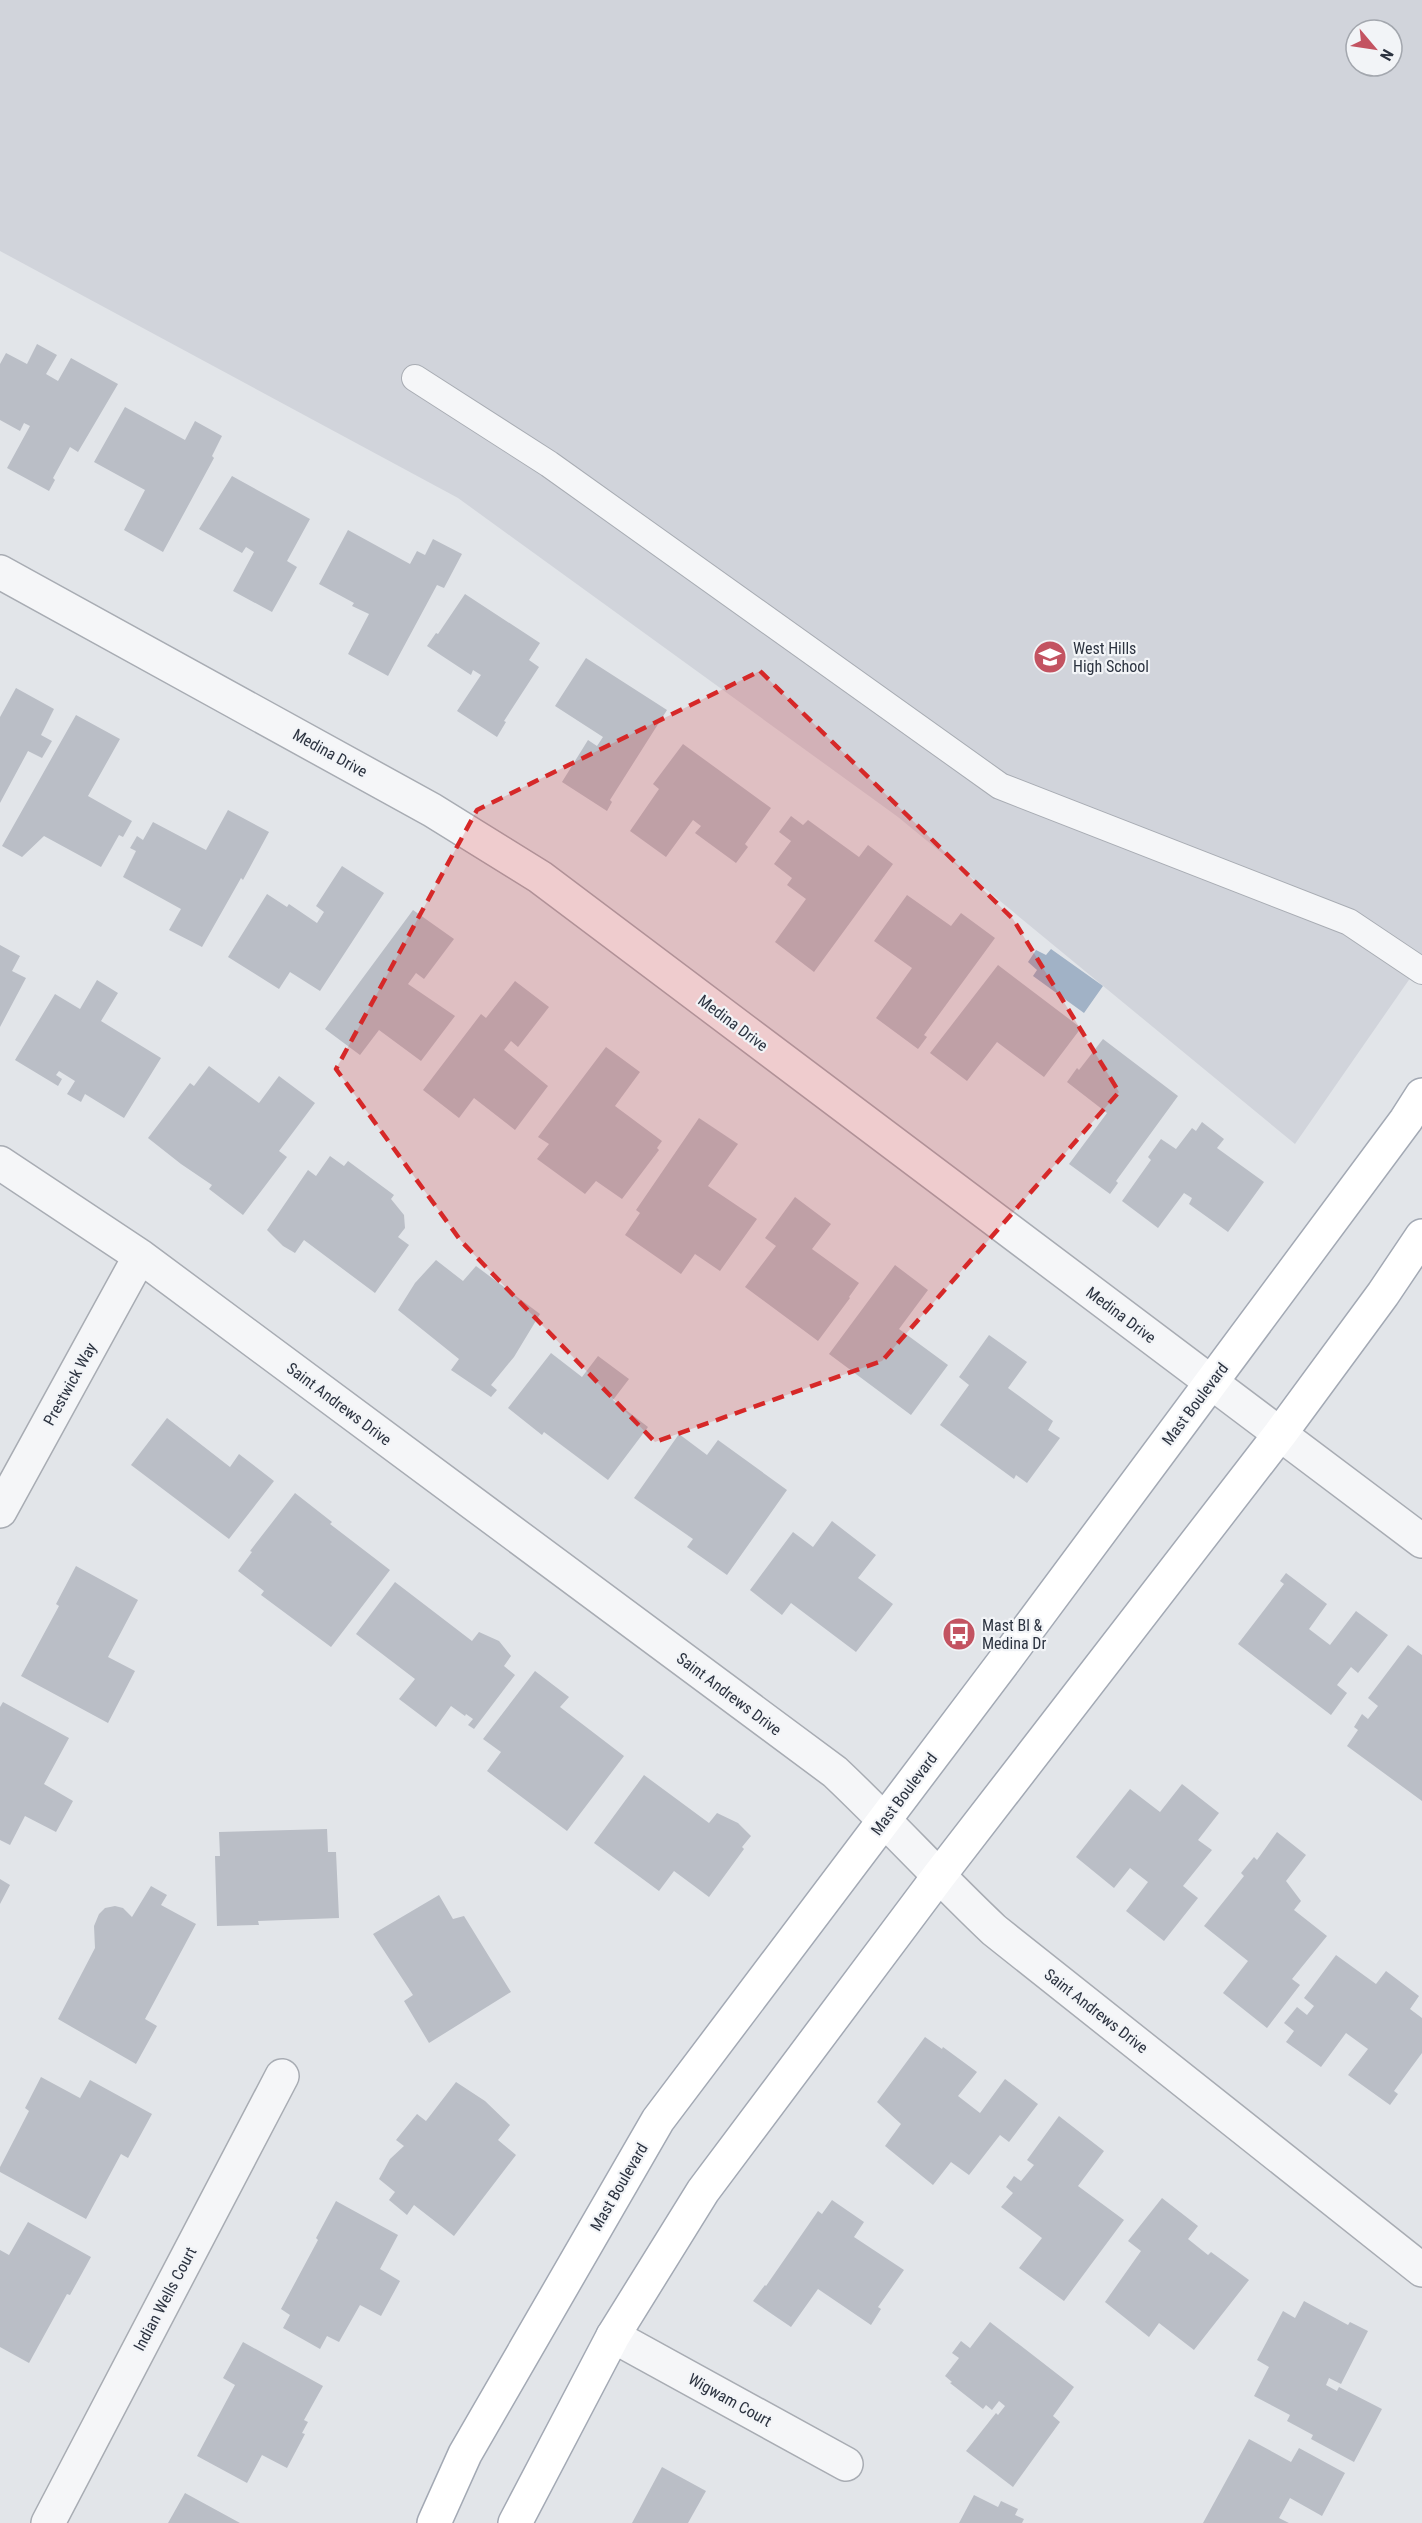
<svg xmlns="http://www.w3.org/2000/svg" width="1422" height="2523" viewBox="0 0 1422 2523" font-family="'Roboto Condensed',sans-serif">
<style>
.built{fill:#d1d4db;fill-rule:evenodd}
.water{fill:#a1b2c6}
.building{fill:#babec6}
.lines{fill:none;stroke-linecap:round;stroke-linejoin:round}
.service-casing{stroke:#a8acb3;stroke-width:28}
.minor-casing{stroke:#a8acb3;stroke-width:36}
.primary-casing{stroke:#a3a9b4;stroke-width:36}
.service{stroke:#f5f6f8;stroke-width:26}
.minor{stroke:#f5f6f8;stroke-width:33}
.primary{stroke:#fff;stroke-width:33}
.marked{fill:#d62828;fill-opacity:0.2;stroke:#d62828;stroke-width:4.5;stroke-dasharray:12 8;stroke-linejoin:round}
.labels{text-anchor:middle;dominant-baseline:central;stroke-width:4.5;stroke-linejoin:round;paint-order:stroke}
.poi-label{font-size:16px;fill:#2c3340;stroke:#f2f4f7;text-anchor:start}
.street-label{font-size:16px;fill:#2c3340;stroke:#f2f4f7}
</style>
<rect width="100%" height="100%" fill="#e2e5e9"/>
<!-- built -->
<path class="built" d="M 0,0 L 1422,0 L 1422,961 L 1295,1144 L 898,817 L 458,498 L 0,251 ZM 1356,30 L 1392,30 L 1392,66 L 1356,66 Z"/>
<!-- water -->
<path class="water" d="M 1051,949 L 1103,986 L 1084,1013 L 1033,976 L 1037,970 L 1028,962 L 1036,950 L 1046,955 Z"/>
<!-- building -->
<path class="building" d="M 37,344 L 57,355 L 46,374 L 58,381 L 71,358 L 118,384 L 78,452 L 70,447 L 53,478 L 55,480 L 49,491 L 7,468 L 30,426 L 24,423 L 20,431 L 0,420 L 0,364 L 6,353 L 27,364 Z
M 125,407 L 185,440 L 195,421 L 222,436 L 212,456 L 214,458 L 163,552 L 124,530 L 145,490 L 94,462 Z
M 232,476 L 310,519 L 287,561 L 297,567 L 272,612 L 233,591 L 254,552 L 246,547 L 242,553 L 199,529 Z
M 348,530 L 410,564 L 417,551 L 425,555 L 433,539 L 462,554 L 444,588 L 437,585 L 388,676 L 348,654 L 369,614 L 352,606 L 354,603 L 319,584 Z
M 465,594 L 540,643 L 529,660 L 539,667 L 504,721 L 506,722 L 497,737 L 457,711 L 481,675 L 473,670 L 471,675 L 427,646 L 436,633 L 438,634 Z
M 586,658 L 667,710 L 610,800 L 612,802 L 607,811 L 562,782 L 588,740 L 597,746 L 603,737 L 555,706 Z
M 16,688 L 54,709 L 41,735 L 52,741 L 42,758 L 28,751 L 0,803 L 0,717 Z
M 76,715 L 120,739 L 88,796 L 132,821 L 123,837 L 119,835 L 101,867 L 44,836 L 22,857 L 2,846 Z
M 683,744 L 771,808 L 745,844 L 748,847 L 736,863 L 695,833 L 701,826 L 693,820 L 666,857 L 630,831 L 659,789 L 653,784 Z
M 228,810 L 269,832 L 243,880 L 241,878 L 202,947 L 169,930 L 181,909 L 123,877 L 136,851 L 130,848 L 137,836 L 143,840 L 153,822 L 206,850 Z
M 791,816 L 803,825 L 808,820 L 859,857 L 868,845 L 893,864 L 814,972 L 775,942 L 806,899 L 787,885 L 792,878 L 774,864 L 791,841 L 779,832 Z
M 342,866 L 384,893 L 320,991 L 290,972 L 279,989 L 228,957 L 267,894 L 287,907 L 289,904 L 317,923 L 324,912 L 316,906 Z
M 907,895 L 951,926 L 961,913 L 995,938 L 924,1035 L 927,1037 L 918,1049 L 876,1018 L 912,968 L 874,941 Z
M 413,910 L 454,939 L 424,979 L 416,973 L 408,984 L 455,1016 L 421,1061 L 379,1030 L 360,1055 L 325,1029 Z
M 0,945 L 20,956 L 12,971 L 26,978 L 0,1027 Z
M 998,965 L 1081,1028 L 1044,1077 L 997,1042 L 967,1081 L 930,1053 Z
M 97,980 L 118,993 L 101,1021 L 161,1058 L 124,1118 L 85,1094 L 81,1102 L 67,1094 L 75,1081 L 59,1071 L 56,1075 L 62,1079 L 58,1086 L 15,1060 L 55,994 L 80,1009 Z
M 515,981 L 549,1007 L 518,1047 L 511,1041 L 504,1050 L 548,1086 L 515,1130 L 474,1098 L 459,1118 L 423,1090 L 481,1014 L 486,1018 Z
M 1103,1039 L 1178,1096 L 1116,1181 L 1118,1183 L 1110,1194 L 1069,1164 L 1107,1113 L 1067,1082 L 1077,1068 L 1079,1070 Z
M 606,1047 L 640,1072 L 615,1106 L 662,1141 L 657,1148 L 659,1150 L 622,1199 L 596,1181 L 585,1194 L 537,1159 L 549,1144 L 538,1137 Z
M 209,1066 L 259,1103 L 279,1076 L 315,1103 L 279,1151 L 287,1157 L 243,1215 L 209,1189 L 212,1185 L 181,1164 L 148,1138 L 190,1083 L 194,1086 Z
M 699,1118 L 738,1144 L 708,1186 L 757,1219 L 720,1271 L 695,1254 L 681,1274 L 625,1235 L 640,1213 L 636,1210 Z
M 1202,1122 L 1224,1139 L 1217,1148 L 1264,1182 L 1228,1232 L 1189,1204 L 1192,1198 L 1184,1193 L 1158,1228 L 1122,1201 L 1151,1160 L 1148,1157 L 1161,1139 L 1176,1149 L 1192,1128 L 1196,1131 Z
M 330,1156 L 344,1166 L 348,1161 L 394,1195 L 391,1199 L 404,1215 L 405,1228 L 398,1237 L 409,1245 L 375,1293 L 304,1240 L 295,1253 L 283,1246 L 267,1230 L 308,1170 L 316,1176 Z
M 795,1197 L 831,1224 L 812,1249 L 859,1283 L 849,1297 L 850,1298 L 818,1341 L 745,1287 L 776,1246 L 765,1238 Z
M 436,1260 L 463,1281 L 476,1266 L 540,1314 L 514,1357 L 491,1385 L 497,1390 L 491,1397 L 451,1370 L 459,1359 L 398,1310 L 415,1283 Z
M 895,1265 L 928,1290 L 899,1329 L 948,1365 L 911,1415 L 829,1354 Z
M 989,1335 L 1027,1362 L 1008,1388 L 1053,1421 L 1048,1430 L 1060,1438 L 1027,1483 L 1016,1475 L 1014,1479 L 940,1425 L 969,1385 L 959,1377 Z
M 551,1353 L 582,1377 L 598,1356 L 629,1379 L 613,1400 L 648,1427 L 608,1480 L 544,1432 L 542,1435 L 508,1408 Z
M 167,1418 L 230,1467 L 239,1454 L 274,1481 L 229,1539 L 131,1465 Z
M 679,1434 L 707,1455 L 718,1440 L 787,1490 L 727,1575 L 687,1547 L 693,1539 L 634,1498 Z
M 295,1493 L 332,1522 L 330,1524 L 390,1570 L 331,1647 L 261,1595 L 264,1591 L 238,1571 L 252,1552 L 250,1551 Z
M 832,1521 L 876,1555 L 858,1578 L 893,1604 L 856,1652 L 791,1603 L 782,1615 L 750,1590 L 793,1532 L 813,1547 Z
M 76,1566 L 138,1600 L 108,1657 L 135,1671 L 108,1723 L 21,1676 L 59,1606 L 56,1604 Z
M 1286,1573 L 1327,1604 L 1309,1629 L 1330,1645 L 1356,1611 L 1388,1635 L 1358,1673 L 1351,1667 L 1337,1685 L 1347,1693 L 1331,1715 L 1238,1644 L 1284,1584 L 1280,1581 Z
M 395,1582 L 472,1641 L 479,1632 L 499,1641 L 511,1656 L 504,1666 L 515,1675 L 474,1729 L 468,1725 L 473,1719 L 466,1714 L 465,1716 L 451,1706 L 436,1727 L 399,1699 L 415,1679 L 356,1634 Z
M 1408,1645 L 1422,1655 L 1422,1801 L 1347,1746 L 1358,1730 L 1354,1727 L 1362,1714 L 1368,1719 L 1378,1706 L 1368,1698 Z
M 535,1671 L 569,1697 L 560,1707 L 624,1756 L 567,1831 L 487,1771 L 501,1752 L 483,1739 Z
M 3,1702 L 69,1738 L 44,1784 L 73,1801 L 56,1832 L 25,1816 L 10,1845 L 0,1840 L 0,1707 Z
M 644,1775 L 709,1823 L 717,1813 L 738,1823 L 751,1836 L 742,1847 L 744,1849 L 709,1897 L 674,1871 L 659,1891 L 594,1843 Z
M 1182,1784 L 1219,1813 L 1198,1840 L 1212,1850 L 1183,1886 L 1198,1898 L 1164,1941 L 1126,1911 L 1148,1882 L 1130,1868 L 1114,1888 L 1076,1857 L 1130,1789 L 1160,1812 Z
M 327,1829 L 328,1852 L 336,1852 L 339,1918 L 258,1921 L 259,1925 L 217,1926 L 215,1856 L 220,1856 L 219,1832 Z
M 1277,1832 L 1306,1855 L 1286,1881 L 1301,1901 L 1294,1910 L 1327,1936 L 1292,1979 L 1300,1985 L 1267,2028 L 1223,1993 L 1248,1961 L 1204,1926 L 1244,1876 L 1241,1873 L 1254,1857 L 1257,1860 Z
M 0,1879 L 10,1885 L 0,1904 Z
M 151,1886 L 167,1895 L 161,1905 L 196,1924 L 145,2019 L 157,2026 L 136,2064 L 58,2019 L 95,1948 L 94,1926 L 99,1914 L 105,1908 L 115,1906 L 123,1908 L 132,1917 Z
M 439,1895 L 453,1919 L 464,1916 L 511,1992 L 429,2043 L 404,2001 L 413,1995 L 373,1934 Z
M 1336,1955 L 1376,1984 L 1386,1971 L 1419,1996 L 1410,2009 L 1422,2018 L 1422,2053 L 1394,2091 L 1398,2094 L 1390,2105 L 1348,2075 L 1368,2049 L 1346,2033 L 1321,2067 L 1286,2042 L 1294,2031 L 1284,2023 L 1297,2007 L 1307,2015 L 1314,2006 L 1304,1998 Z
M 925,2037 L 942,2049 L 943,2047 L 977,2072 L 958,2096 L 980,2113 L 1005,2079 L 1038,2104 L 1009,2142 L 1000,2135 L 969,2175 L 951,2162 L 933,2185 L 885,2146 L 901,2124 L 877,2102 Z
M 41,2077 L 80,2098 L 90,2080 L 152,2114 L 128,2158 L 121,2154 L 86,2219 L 0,2172 L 0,2167 L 29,2111 L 25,2108 Z
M 456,2082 L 485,2101 L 510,2125 L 498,2140 L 516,2155 L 454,2236 L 414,2205 L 407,2215 L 389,2200 L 395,2192 L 379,2179 L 390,2159 L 404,2146 L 396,2140 L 417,2114 L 426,2121 Z
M 1059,2116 L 1104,2151 L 1078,2186 L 1124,2220 L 1064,2301 L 1019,2268 L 1042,2238 L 1001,2207 L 1013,2193 L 1006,2187 L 1014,2176 L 1021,2181 L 1034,2165 L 1027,2160 Z
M 1162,2198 L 1198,2226 L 1188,2239 L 1208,2255 L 1211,2252 L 1249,2280 L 1194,2350 L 1159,2323 L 1149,2337 L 1105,2302 L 1141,2251 L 1128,2241 Z
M 832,2200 L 864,2222 L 854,2237 L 904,2270 L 878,2307 L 881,2309 L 871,2325 L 818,2289 L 791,2327 L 753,2301 L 765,2285 L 766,2286 L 818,2211 L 822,2214 Z
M 336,2201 L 398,2235 L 380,2269 L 400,2281 L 381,2316 L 360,2305 L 339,2342 L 327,2336 L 320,2349 L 283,2328 L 290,2315 L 281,2309 L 318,2240 L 316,2238 Z
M 28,2222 L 91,2257 L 70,2295 L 67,2294 L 29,2363 L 0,2347 L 0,2250 L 9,2255 Z
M 1304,2301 L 1348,2325 L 1350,2322 L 1368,2331 L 1341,2384 L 1329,2378 L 1326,2385 L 1337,2391 L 1339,2387 L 1382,2409 L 1354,2462 L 1311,2439 L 1313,2435 L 1287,2421 L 1290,2415 L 1254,2396 L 1269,2367 L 1257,2360 L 1283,2311 L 1295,2318 Z
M 990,2322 L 1074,2387 L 1053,2416 L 1060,2422 L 1013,2487 L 966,2451 L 996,2413 L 998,2415 L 1005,2406 L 999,2401 L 992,2410 L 986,2405 L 983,2409 L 950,2383 L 952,2382 L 945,2376 L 959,2358 L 952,2353 L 961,2341 L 970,2348 Z
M 243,2342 L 323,2386 L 304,2420 L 308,2422 L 302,2433 L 305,2434 L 287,2468 L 262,2455 L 247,2483 L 197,2456 L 235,2385 L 223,2378 Z
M 1249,2439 L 1291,2462 L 1299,2448 L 1345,2473 L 1322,2516 L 1290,2498 L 1279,2518 L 1289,2523 L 1203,2523 Z
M 662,2467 L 706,2491 L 688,2523 L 632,2523 Z
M 185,2493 L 240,2523 L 168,2523 Z
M 974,2495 L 998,2507 L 1001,2501 L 1018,2509 L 1015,2515 L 1024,2519 L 1022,2523 L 959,2523 Z"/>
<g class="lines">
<defs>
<path id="service" d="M 415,378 L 549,464 L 1000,786 L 1349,922 L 1422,971"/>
<path id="minor" d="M 0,572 L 432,810 L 540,877 L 1422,1541
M 0,1163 L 140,1256 L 835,1772 C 890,1824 940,1879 994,1930 L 1422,2270
M 0,1511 L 140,1256
M 613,2336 L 846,2464
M 48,2523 L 282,2076"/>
<path id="primary" d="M 434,2523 L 465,2454 L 658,2120 L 1005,1660 L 1406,1120 L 1422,1095
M 515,2523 L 613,2336 L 703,2191 L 938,1877 L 1280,1434 L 1383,1294 L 1422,1236"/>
</defs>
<!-- service casing -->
<use href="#service" class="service-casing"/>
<!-- minor casing -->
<use href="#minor" class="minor-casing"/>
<!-- primary casing -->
<use href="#primary" class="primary-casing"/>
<!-- service -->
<use href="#service" class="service"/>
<!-- minor -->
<use href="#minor" class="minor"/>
<!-- primary -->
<use href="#primary" class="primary"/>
</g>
<!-- marked area -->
<path class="marked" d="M 760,671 L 1013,919 L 1119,1092 L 882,1361 L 655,1442 L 461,1241 L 336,1069 L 477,810 Z"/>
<!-- icons -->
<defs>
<symbol id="school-disc" viewBox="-11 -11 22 22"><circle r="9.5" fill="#c35361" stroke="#f2f4f7"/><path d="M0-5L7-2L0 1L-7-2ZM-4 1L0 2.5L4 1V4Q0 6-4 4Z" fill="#fff"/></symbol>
<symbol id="bus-disc" viewBox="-11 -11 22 22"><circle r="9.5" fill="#c35361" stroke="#f2f4f7"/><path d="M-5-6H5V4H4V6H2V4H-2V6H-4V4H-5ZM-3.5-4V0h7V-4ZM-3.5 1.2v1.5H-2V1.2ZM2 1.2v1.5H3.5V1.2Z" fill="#fff"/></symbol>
</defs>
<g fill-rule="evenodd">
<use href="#school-disc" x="1031" y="638" width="38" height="38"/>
<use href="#bus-disc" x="940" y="1615" width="38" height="38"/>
</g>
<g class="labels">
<!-- poi labels -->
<g class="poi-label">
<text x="1073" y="648">West Hills<tspan x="1073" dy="18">High School</tspan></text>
<text x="982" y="1625">Mast Bl &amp;<tspan x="982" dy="18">Medina Dr</tspan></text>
</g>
<!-- street labels -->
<g class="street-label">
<text transform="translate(330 753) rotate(29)">Medina Drive</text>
<text transform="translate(733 1023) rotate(37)">Medina Drive</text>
<text transform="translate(1121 1315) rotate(37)">Medina Drive</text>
<text transform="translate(70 1384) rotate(-61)">Prestwick Way</text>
<text transform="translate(339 1404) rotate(37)">Saint Andrews Drive</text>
<text transform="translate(1195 1404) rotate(-53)">Mast Boulevard</text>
<text transform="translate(729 1694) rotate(37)">Saint Andrews Drive</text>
<text transform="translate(904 1794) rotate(-53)">Mast Boulevard</text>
<text transform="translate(1096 2011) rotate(38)">Saint Andrews Drive</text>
<text transform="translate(619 2187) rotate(-60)">Mast Boulevard</text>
<text transform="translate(165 2299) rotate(-62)">Indian Wells Court</text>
<text transform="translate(730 2400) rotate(29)">Wigwam Court</text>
</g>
</g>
<!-- north arrow -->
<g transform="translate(1374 48) rotate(119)"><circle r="28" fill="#f2f4f7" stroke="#a3a7ae" stroke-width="1.5"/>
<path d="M0-4.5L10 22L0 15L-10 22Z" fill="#c35361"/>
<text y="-9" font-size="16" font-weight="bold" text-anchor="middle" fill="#2c3340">N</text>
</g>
</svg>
